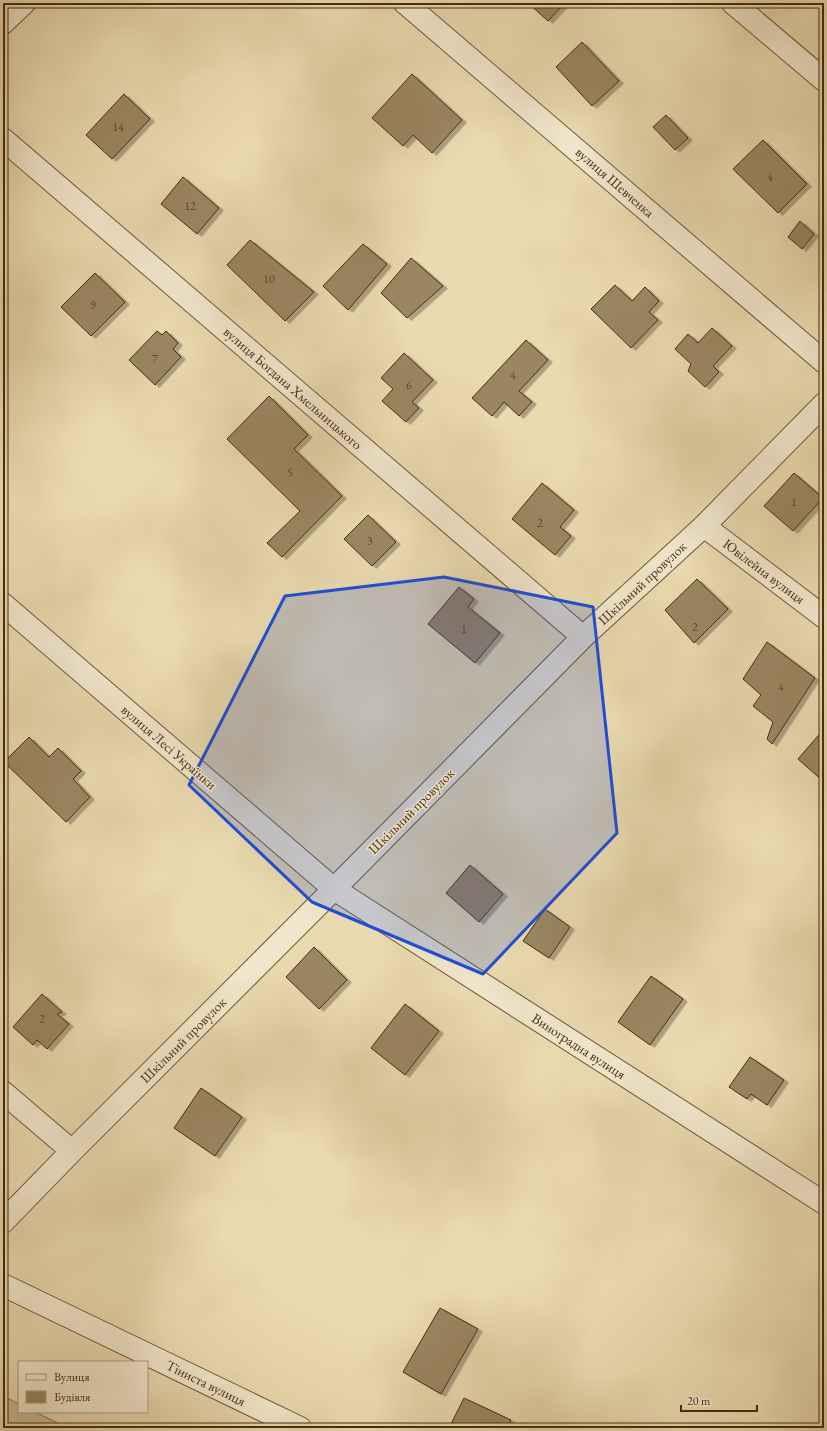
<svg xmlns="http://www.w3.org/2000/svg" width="827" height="1431" viewBox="0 0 827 1431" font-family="'EB Garamond',serif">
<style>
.green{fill:#cebc95;stroke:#8a7452}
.building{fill:#9b8663;stroke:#452c10;filter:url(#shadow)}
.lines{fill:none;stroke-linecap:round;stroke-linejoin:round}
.minor-casing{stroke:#6e5838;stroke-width:24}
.minor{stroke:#f1e7cc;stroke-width:22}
.marked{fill:#1d4ed8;fill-opacity:0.2;stroke:#1d4ed8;stroke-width:3;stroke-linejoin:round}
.labels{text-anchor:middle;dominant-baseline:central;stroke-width:3;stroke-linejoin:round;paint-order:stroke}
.number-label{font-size:12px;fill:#5a4225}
.street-label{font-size:14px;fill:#452c10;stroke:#f1e7cc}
</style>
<defs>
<filter id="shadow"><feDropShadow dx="4.5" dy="2.5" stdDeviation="0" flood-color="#0004"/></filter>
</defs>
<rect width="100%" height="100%" fill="#eadab0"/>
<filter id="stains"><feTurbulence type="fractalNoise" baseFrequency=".005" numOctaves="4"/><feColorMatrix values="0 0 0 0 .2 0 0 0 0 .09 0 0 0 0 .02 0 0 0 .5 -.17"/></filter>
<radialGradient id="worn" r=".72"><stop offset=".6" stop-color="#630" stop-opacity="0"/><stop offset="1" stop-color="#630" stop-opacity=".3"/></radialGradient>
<!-- green -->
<path class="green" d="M 3,1396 L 19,1404 L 19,1412 L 35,1412 L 68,1428 L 3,1428 Z"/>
<!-- building -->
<path class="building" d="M 528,3 L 565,3 L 548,21 Z
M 582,42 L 619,81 L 592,106 L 556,67 Z
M 412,74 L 462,120 L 432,153 L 413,135 L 403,146 L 372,118 Z
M 124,94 L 150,119 L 112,159 L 86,135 Z
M 666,115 L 688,138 L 675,150 L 653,127 Z
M 763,140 L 807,184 L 778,213 L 733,169 Z
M 183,177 L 219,208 L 197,234 L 161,204 Z
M 800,221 L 814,234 L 802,249 L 788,237 Z
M 250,240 L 314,292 L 285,321 L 227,265 Z
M 363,244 L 387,264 L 348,310 L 323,286 Z
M 411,258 L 443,286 L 407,318 L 381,293 Z
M 95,273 L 125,302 L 91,336 L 61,307 Z
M 615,285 L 632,301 L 645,287 L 659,301 L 649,312 L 658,320 L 631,348 L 591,309 Z
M 712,328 L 732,346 L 713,366 L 719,372 L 705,387 L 688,371 L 691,364 L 675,349 L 688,334 L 698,343 Z
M 157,331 L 162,335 L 166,331 L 178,343 L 173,349 L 181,357 L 155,385 L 129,360 Z
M 526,340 L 548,360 L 519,391 L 532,402 L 519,416 L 504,402 L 492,416 L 472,398 Z
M 404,353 L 433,380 L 412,402 L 419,408 L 406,422 L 382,401 L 393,389 L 381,378 Z
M 269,396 L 308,435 L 294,449 L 342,496 L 282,557 L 267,543 L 300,511 L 227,439 Z
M 794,473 L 823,498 L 793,531 L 764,506 Z
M 542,483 L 574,510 L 560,527 L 571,536 L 555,555 L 512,519 Z
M 368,515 L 396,542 L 372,566 L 344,539 Z
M 697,579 L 728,609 L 694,643 L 665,610 Z
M 459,587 L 474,599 L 468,607 L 500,633 L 475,663 L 428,624 Z
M 767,642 L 815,678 L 772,744 L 767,739 L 773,722 L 753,706 L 761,695 L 743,679 Z
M 824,729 L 824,782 L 798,759 Z
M 29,737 L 49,757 L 58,748 L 81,771 L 73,779 L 90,797 L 66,822 L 4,762 Z
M 470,865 L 503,894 L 479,922 L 446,893 Z
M 545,909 L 570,927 L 549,958 L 523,941 Z
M 314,947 L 347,980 L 319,1009 L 286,977 Z
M 651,976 L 683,999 L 650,1045 L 618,1022 Z
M 42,994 L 62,1012 L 57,1014 L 69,1024 L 47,1049 L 37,1040 L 33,1045 L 13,1027 Z
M 405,1004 L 439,1031 L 405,1075 L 371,1048 Z
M 750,1057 L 784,1080 L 767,1105 L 751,1094 L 747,1099 L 729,1087 Z
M 201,1088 L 242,1117 L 215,1156 L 174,1128 Z
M 440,1308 L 478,1329 L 441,1394 L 403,1372 Z
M 464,1398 L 511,1420 L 507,1428 L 449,1428 Z"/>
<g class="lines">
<defs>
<path id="minor" d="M 405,3 L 824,362
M 733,3 L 824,80
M 3,23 L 24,3
M 3,139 L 583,637
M 704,526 L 824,617
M 3,604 L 334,889 L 824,1203
M 3,1092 L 72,1151
M 3,1222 L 72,1151 L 334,889 L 583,637 L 704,526 L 824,404
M 3,1285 L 300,1428"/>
</defs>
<!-- minor casing -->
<use href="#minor" class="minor-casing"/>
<!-- minor -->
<use href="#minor" class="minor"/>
</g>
<!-- marked area -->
<path class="marked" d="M 444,577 L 593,607 L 617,833 L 483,974 L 312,902 L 189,785 L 285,596 Z"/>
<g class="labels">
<!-- number labels -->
<g class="number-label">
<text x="118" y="127">14</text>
<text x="770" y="177">4</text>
<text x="190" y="206">12</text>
<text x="269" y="279">10</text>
<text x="93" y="305">9</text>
<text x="155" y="359">7</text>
<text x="513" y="375">4</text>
<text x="409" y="385">6</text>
<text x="290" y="472">5</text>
<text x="794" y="502">1</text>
<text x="540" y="523">2</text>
<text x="370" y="541">3</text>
<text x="695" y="627">2</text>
<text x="464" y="629">1</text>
<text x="781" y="687">4</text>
<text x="42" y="1019">2</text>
</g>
<!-- street labels -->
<g class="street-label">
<text transform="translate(615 182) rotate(41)">вулиця Шевченка</text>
<text transform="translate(293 388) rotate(41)">вулиця Богдана Хмельницького</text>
<text transform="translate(764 571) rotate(37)">Ювілейна вулиця</text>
<text transform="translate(642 583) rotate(-43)">Шкільний провулок</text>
<text transform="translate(169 747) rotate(41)">вулиця Лесі Українки</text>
<text transform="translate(411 811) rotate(-45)">Шкільний провулок</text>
<text transform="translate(183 1040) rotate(-45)">Шкільний провулок</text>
<text transform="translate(579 1046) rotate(33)">Виноградна вулиця</text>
<text transform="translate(206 1383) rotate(26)">Тіниста вулиця</text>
</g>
</g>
<!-- margin -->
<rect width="827" height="1431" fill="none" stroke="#eadab0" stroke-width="16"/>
<rect x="4" y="4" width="819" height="1423" fill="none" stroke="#452c10" stroke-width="2"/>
<rect x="8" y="8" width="811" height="1415" fill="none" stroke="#452c10"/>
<!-- legend -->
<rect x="18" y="1361" width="130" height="52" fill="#f1e7cc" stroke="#ac9c81"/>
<rect x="26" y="1374" width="20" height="6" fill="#f1e7cc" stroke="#ac9c81"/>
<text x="54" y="1381" font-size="12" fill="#452c10">Вулиця</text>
<rect x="26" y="1391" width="20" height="12" fill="#9b8663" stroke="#ac9c81"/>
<text x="54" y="1401" font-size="12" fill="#452c10">Будівля</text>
<!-- scale -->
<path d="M681 1405v6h76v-6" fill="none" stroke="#452c10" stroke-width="2"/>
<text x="687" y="1405" font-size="12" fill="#452c10" stroke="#f1e7cc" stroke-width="3" paint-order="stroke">20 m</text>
<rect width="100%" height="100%" filter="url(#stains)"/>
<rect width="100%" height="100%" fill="url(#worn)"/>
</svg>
